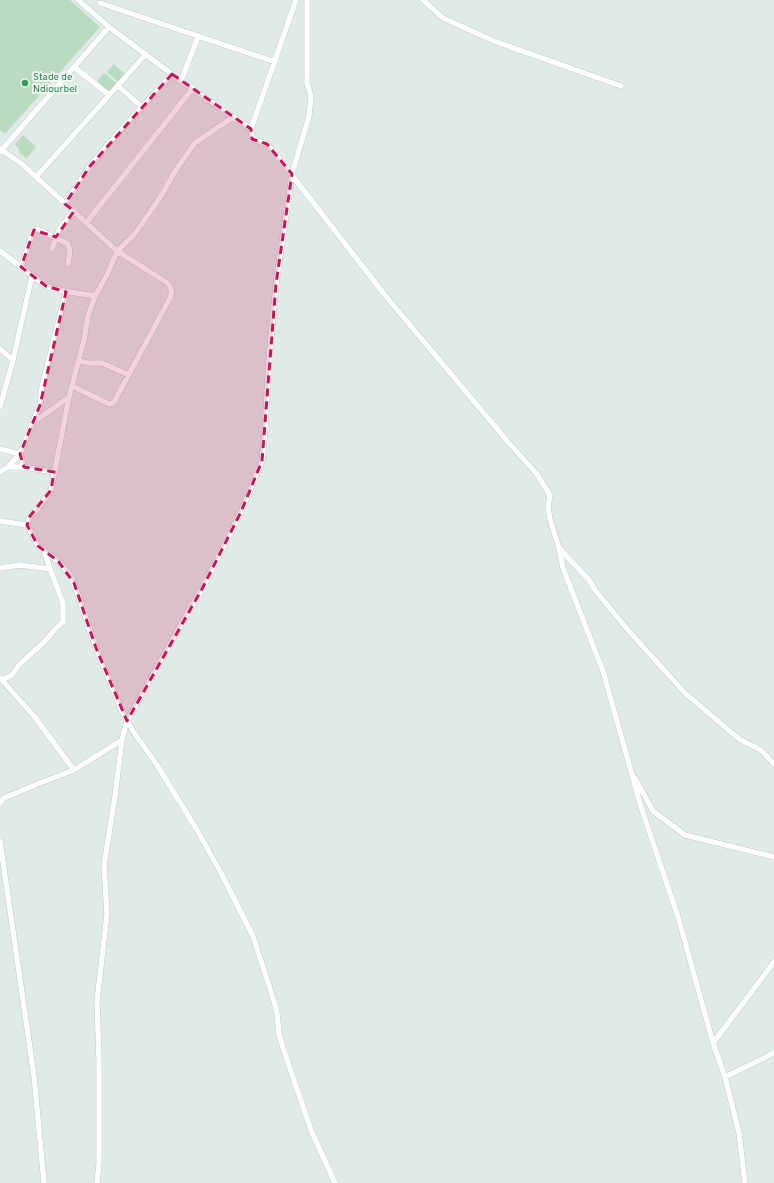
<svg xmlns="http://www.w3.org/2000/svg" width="774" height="1183" viewBox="0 0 774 1183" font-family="Overpass,sans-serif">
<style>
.green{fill:#badbbf}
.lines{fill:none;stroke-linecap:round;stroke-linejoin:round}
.minor-casing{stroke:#a3b3ab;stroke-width:6}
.minor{stroke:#fff;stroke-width:5.5}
.marked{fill:#c2185b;fill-opacity:0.2;stroke:#c2185b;stroke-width:3;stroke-dasharray:8 5;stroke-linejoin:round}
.leisure-dot{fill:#2e9e5b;stroke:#f1f7f3;stroke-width:1.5}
.labels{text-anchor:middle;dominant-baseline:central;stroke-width:4;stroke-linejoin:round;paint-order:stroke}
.leisure-label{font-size:10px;fill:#27864d;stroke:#f1f7f3;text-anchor:start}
</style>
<rect width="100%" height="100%" fill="#e0ebe5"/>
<!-- green -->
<path class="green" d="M 0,0 L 70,0 L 100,27 L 5,134 L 0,130 Z
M 114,64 L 125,74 L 118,82 L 107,72 Z
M 105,73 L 117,84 L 109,92 L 97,81 Z
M 23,135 L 36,147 L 27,158 L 19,153 L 19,149 L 15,144 Z"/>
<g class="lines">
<defs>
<path id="minor" d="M 78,0 L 109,27 L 181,81 L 251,129 L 252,139 L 267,144 L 274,152 L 384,294 L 508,442 L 536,473 L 550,495 L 548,507 L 550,519 L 559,548 L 563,568 L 603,671 L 641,807 L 679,920 L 713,1043 L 725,1077 L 739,1133 L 745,1183
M 423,0 L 443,18 L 494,41 L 621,86
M 100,3 L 275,62
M 74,67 L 109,95
M 181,81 L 198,37
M 118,86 L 142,107
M 251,129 L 296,0
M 0,149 L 22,164 L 117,251 L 166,282 C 172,287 173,293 169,300 L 114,402 L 110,404 L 107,403 L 72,386
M 0,152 L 109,27
M 36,177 L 146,54
M 65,204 L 90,166 L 110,142 L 172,74
M 86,223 L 193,88
M 52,249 L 59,230 L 74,211
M 0,251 L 46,286 C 61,292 78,293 95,296
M 21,267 L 34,230 L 37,229 L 68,244 L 70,250 L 68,264
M 0,349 L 13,360
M 79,360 L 87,363 L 102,363 L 129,375
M 69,397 L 51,490 L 39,507 L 30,516 L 27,525 L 38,546 L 58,561 L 70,575 L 74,583 L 96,648 L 122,711 L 133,731 L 157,765 L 197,830 L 220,871 L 253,936 L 273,998 L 277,1013 L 279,1034 L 284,1051 L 311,1130 L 335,1183
M 0,407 L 13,360 L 32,276
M 34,422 L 69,397 L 84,340 L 88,316 L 95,296 L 107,275 L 117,251 L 134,235 L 159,199 L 176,170 L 195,143 L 233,117
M 0,449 L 20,454 L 8,467
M 24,467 L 20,454 L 40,405 L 42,387 L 66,292
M 0,472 L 8,467 L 24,467 L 54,472
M 0,521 L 27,525
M 560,549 L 589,580 L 595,590 L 628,630 L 685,693 L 739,739 L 761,750 L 774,764
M 0,568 L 20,565 L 50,569
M 0,678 L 34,716 L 74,770
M 2,680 L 12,675 L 19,665 L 46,640 L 56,628 L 63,622 L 63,603 L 50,569 L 44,550
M 635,778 L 653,811 L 685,835 L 774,857
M 0,803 L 4,798 L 40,783 L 74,770 L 122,740
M 0,841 L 34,1076 L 44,1183
M 713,1043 L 774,962
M 725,1077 L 766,1057 L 774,1052
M 97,1183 L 99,1164 L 99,1059 L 97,1001 L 107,914 L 104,865 L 115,796 L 122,740 L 127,721 L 188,612 L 202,589 L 241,512 L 262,461 L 265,429 L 269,359 L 276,284 L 292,174 L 309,116 L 311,96 L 307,83 L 307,0"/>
</defs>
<!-- minor casing -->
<use href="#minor" class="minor-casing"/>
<!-- minor -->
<use href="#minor" class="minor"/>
</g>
<!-- marked area -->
<path class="marked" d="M 172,74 L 251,129 L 252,139 L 267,144 L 292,174 L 276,284 L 262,461 L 241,512 L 202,589 L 127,721 L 96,648 L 74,583 L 58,561 L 38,546 L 27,525 L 30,516 L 51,490 L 54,472 L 24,467 L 20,454 L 40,405 L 66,292 L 46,286 L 21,267 L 34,230 L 56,237 L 74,211 L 65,204 L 90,166 Z"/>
<!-- markers -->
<circle class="leisure-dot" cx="25" cy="83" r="4"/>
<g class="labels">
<!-- leisure labels -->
<g class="leisure-label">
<text x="33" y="77">Stade de<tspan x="33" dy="12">Ndiourbel</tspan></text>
</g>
</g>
</svg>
